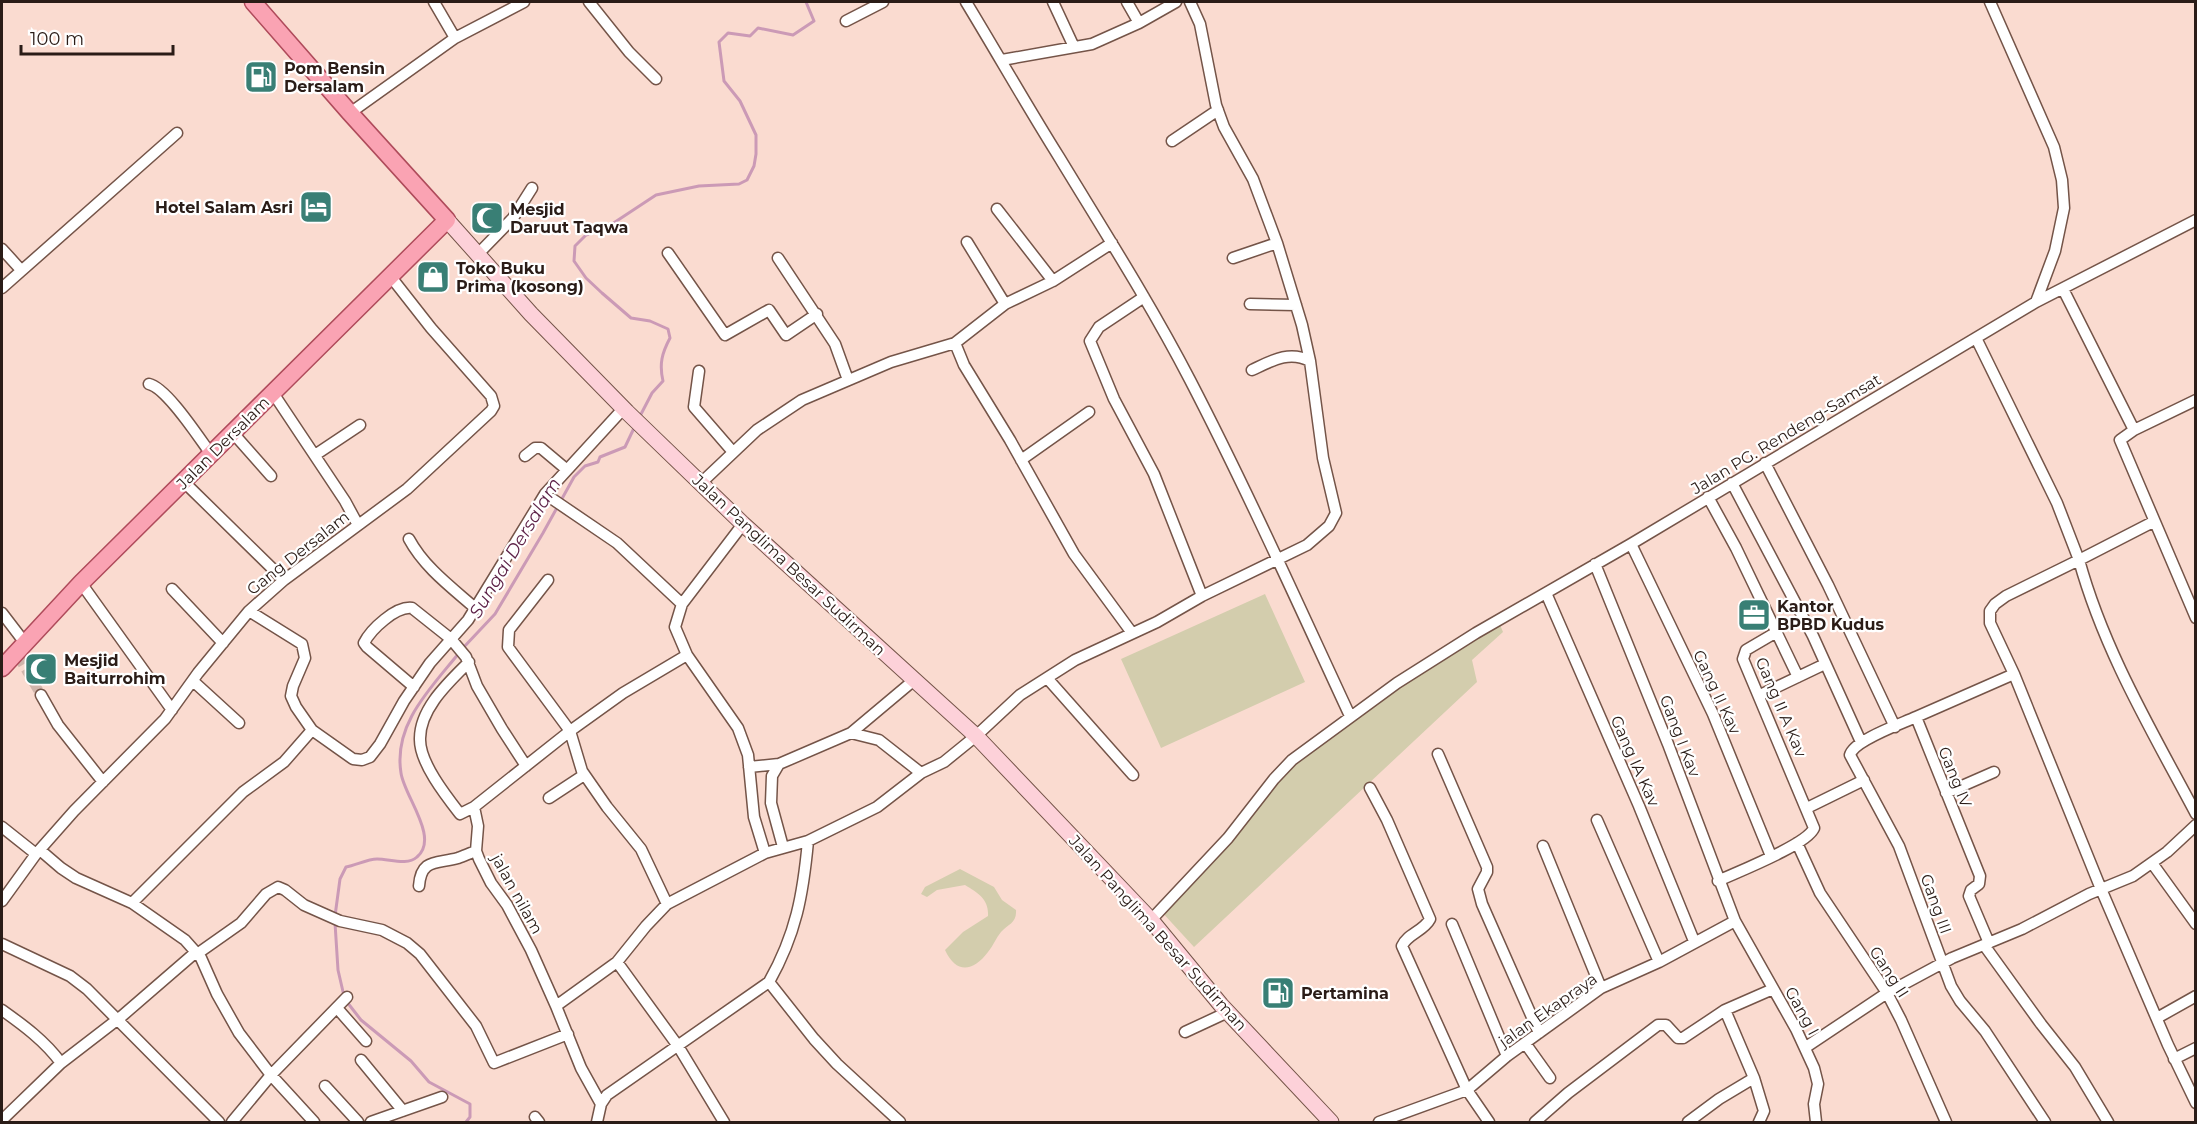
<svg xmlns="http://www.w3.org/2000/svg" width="2197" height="1124" viewBox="0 0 2197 1124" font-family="Montserrat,sans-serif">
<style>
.green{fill:#d3cdad}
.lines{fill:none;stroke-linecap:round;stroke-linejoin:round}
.stream{stroke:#cb9ab6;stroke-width:3}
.street-tunnel{stroke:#d0b5ab;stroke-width:10;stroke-dasharray:10 5;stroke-linecap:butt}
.street-casing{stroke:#745448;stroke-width:13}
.secondary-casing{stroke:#745448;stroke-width:17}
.primary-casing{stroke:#af4b5b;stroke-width:19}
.street{stroke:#fff;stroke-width:10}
.secondary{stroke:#fdd1d9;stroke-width:15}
.primary{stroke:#faa3b3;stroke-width:16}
.labels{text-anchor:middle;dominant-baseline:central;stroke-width:4.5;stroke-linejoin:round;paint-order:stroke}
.poi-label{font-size:16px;font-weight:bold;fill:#2a1c17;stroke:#fff;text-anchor:start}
.street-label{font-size:16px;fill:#2a1c17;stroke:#fff}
.water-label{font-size:18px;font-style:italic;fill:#5e2349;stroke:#fff}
</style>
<rect width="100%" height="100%" fill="#fadbd0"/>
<!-- green -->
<path class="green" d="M 1265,594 L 1305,682 L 1161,748 L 1121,659 Z
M 1498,620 L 1503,632 L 1472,660 L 1477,682 L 1194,947 L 1160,910 L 1292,760 Z
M 960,869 L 994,887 L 1002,900 L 1016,910 C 1017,923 1008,924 1001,932 C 996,938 993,946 988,952 C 973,972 956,974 945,950 L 963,932 L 988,916 C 989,899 978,893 965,885 L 937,890 L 927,897 L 921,894 L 925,887 Z"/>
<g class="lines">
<!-- stream -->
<path class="stream" d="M 639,418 L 652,393 L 663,381 C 659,364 662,353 670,338 L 668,329 L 650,321 L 631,318 L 602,293 L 586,278 L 574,261 L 575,246 L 586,235 L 609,226 L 656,195 L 699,186 L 739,184 L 747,180 L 754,166 L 756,154 L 756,135 L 740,101 L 724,81 L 719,42 L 728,33 L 750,36 L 758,28 L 793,35 L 814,21 L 806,2
M 463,648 L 495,614 L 543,533 L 574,477 L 585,466 L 598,462 L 600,457 L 625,447 L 635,426
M 335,916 L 340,879 L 346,867 C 356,865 368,859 377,859 C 390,859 407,866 417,857 C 440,838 404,796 401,773 C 393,724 431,688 459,653
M 335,923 L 338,970 L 344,996
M 347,1002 L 361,1020 L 411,1061 L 429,1082 L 470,1104 L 470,1117 L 466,1122"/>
<!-- street-tunnel -->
<path class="street-tunnel" d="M 18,656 L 41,695"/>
<defs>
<path id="street" d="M 434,2 L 455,38
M 589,2 L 629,52 L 656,79
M 966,2 C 997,53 1027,106 1059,157 C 1104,231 1150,303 1190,380 C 1247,490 1298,604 1350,716
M 1053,2 L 1074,47
M 1127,2 L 1139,23
M 1990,2 L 2054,147 L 2062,180 L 2064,208 L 2055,251 L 2036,302
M 846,21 L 883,2
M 1002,60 L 1092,44 L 1139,23 L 1176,2
M 350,113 L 455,38 L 524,2
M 1172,141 L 1218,110
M 997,209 L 1053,281
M 967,242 L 1005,304
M 2,249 L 21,270
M 668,253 L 725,335 L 769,310 L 786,335 L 817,314
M 478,254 L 513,218 L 532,188
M 778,258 L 835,344 L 848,380
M 1233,258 L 1277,243
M 2,288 L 177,133
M 2063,289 L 2134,430
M 1144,297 L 1099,327 L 1090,341 L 1114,399 L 1154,474 L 1202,596
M 1250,304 L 1296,305
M 1976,338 L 2057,503 L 2079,560 L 2006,596 L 1995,604 L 1990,611 L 1990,623 L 2014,674 L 2101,889 L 2168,1045 L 2196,1103
M 955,343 L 964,365 L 1010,440 L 1074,554 L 1132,633
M 1252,370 C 1271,361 1289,350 1310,361
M 699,371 L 694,407 L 733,452
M 149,384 C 167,388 199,438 211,454
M 273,393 L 345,501 L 358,525
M 2196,400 L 2134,430 L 2120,440 L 2196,618
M 233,433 L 271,476
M 315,455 L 360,425
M 525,456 L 535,448 L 541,448 L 566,469
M 1021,460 L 1089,412
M 1765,463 L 1828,585 L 1895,727
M 184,482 L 284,580
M 701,483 L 757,430 L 802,400 L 891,362 L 955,343 L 1005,304 L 1053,281 L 1112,243
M 1732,483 L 1813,636 L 1861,742
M 545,494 L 617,543 L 682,604
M 1708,497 L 1736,548 L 1798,677
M 2153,522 L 2079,560 C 2104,651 2152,731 2196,814
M 743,524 L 682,604 L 675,627 L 687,655 L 738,728 L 748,755 L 754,817 L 765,853 L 808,841
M 409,539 C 424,567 451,587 475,608
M 1631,544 L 1713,714 L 1771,856
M 1595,564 L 1668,744 L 1735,921 L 1796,1029 L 1814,1068 L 1818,1084 L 1814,1104 L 1816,1122
M 548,580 L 509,630 L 508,647 L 570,731 L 582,771 L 607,807 L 641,849 L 667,904
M 81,583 L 172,710
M 172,589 L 223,643
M 1546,593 L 1639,806 L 1694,941
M 249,611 L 302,644 L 305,658 L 293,686 L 291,696 L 296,707 L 312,730 L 353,759 L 362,760 L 370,757 L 380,744 L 404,701 L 430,663 L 468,620 L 545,494 L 623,409
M 2,613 L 25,643
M 469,662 C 449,682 419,709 420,740 C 420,763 446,796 460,814 L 474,807 L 478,826 L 476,851 L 479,859 L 491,883 L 507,905 L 531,950 L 556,1006
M 1047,678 L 1133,775
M 193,681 L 239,723
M 414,687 L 367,647 L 364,643 C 371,629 396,606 412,608 L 451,639 L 466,657 L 477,686 L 502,729 L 526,766
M 41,695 L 58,725 L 103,782
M 1760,695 L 1825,664
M 1916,717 C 1901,724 1854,740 1850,755 L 1899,846 L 1951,986 L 1960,1001 L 1985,1031 L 2045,1122
M 851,733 L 879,740 L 921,773
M 1438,754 L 1487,867 L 1487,872 L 1478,889 L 1482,904 L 1539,1033
M 749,767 L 779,764
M 1370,788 L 1387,820 L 1430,919 C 1424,931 1407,934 1402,946 L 1467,1090 L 1489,1122
M 1946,793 L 1994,772
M 549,798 L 584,775
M 474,807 L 570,731 L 623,693 L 687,655
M 1807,808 L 1864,780
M 1597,820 L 1659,962
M 2,827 L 36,854
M 1797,843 L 1820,893 L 1887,993 L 1901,1020 L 1946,1122
M 1543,846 L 1601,988
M 783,847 L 771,803 L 772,776 L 779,764 L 851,733 L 913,681
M 40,850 L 61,868 L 76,878 L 132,903 L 185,940 L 201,958 L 217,994 L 239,1033 L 271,1075 L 232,1122
M 2152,863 L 2196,924
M 1718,881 C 1737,872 1807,845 1814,828 L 1743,659 L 1746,650 L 1775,633
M 419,886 C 421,858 437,864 458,858 C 464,856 470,853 476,851
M 2,901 L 36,854 L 74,811 L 165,719 L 198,673 L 249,611 L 284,580 L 407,489 L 491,411 L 494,406 L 491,396 L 431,328 L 391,277
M 132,903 L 243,792 L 284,762 L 312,730
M 1151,920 L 1228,838 L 1274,779 L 1292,760 L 1397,683 L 1476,633 L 1631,544 L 2036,302 L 2196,220
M 1452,924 L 1507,1056
M 1989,943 L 1969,896 L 1971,890 L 1979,884 L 1980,876 L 1916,717 L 2014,674
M 2,944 L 70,976 L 87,989 L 219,1122
M 1984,945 L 2041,1024 L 2075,1067 L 2108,1122
M 197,954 L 241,923 L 266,894 L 278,887 L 285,890 L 304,905 L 340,921 L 382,930 L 407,943 L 420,954 L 476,1026 L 494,1063 L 568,1034
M 617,962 L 678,1046 L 724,1122
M 769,982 L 814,1039 L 837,1064 L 900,1122
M 337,1008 L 366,1041
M 2,1010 C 23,1025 45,1041 61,1063 L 2,1120
M 1725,1010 L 1754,1078 L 1764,1111 L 1759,1122
M 2157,1018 L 2196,996
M 1185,1032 L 1228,1012
M 1525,1043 L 1550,1078
M 1806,1047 L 1887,993 L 1952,958 L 2022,929 L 2089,894 L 2133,876 L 2167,852 L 2196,825
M 2174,1059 L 2196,1048
M 361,1060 L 403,1111
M 61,1063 L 122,1016 L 196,952
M 325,1086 L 358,1122
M 601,1104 L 581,1068 L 556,1006 L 617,962 L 646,926 L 667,904 L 765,853
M 535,1117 L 539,1122
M 314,1122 L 271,1075 L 347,997
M 371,1122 L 442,1097
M 597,1122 L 601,1104 L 607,1095 L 769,982 C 796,934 803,895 808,841 L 877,807 L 921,773 L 944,762 L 976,736 L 1020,695 L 1075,660 L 1157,622 L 1202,596 L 1307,545 L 1329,526 L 1336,513 L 1323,458 L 1310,361 L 1302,325 L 1277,243 L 1253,179 L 1224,127 L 1216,105 L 1200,24 L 1190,2
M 1379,1122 L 1467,1090 L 1507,1056 L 1601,988 L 1659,962 L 1735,921
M 1535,1122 L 1568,1093 L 1658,1025 L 1666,1025 L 1678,1038 L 1683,1038 L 1725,1010 L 1773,989
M 1688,1122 L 1719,1099 L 1754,1078"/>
<path id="secondary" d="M 447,220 L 531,314 L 627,412 L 743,524 L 976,736 L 1151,920 L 1221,1005 L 1331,1122"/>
<path id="primary" d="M 2,668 L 81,583 L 447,220 L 350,113 L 253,2"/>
</defs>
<!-- street casing -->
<use href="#street" class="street-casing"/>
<!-- secondary casing -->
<use href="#secondary" class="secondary-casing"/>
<!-- primary casing -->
<use href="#primary" class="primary-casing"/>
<!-- street -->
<use href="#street" class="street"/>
<!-- secondary -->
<use href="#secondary" class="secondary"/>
<!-- primary -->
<use href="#primary" class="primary"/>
</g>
<!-- icons -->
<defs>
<symbol id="fuel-square" viewBox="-11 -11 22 22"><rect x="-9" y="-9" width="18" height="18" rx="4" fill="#397f75" stroke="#fff"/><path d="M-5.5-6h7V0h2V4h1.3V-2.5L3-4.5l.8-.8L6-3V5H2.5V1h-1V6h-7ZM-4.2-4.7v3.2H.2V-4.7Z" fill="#fff"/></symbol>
<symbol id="hotel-square" viewBox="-11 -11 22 22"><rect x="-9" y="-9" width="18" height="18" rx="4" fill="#397f75" stroke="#fff"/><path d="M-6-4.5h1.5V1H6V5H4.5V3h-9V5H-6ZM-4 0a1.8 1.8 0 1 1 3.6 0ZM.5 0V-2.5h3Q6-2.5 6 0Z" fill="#fff"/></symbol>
<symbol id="mosque-square" viewBox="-11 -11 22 22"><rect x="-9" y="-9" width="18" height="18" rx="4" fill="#397f75" stroke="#fff"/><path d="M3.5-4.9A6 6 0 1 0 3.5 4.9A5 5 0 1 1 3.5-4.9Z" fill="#fff"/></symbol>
<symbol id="shop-square" viewBox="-11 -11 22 22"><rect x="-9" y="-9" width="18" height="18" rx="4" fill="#397f75" stroke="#fff"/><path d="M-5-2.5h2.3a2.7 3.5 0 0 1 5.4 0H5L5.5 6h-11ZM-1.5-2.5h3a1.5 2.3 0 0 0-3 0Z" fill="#fff"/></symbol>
<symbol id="office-square" viewBox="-11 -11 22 22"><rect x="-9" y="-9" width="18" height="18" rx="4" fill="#397f75" stroke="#fff"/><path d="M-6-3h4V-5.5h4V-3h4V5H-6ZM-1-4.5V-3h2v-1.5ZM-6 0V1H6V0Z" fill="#fff"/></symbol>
</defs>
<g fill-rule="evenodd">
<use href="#fuel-square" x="242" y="58" width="38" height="38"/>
<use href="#hotel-square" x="297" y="188" width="38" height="38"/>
<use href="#mosque-square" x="468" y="199" width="38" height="38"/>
<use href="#shop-square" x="414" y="258" width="38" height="38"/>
<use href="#office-square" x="1735" y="596" width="38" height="38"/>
<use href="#mosque-square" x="22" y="650" width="38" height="38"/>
<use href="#fuel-square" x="1259" y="974" width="38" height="38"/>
</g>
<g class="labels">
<!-- poi labels -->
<g class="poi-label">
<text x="284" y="68">Pom Bensin<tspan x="284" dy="18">Dersalam</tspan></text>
<text x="293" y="207" text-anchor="end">Hotel Salam Asri</text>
<text x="510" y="209">Mesjid<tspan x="510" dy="18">Daruut Taqwa</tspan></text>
<text x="456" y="268">Toko Buku<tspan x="456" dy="18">Prima (kosong)</tspan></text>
<text x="1777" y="606">Kantor<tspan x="1777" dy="18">BPBD Kudus</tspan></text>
<text x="64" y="660">Mesjid<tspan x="64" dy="18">Baiturrohim</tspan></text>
<text x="1301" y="993">Pertamina</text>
</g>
<!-- street labels -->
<g class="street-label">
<text transform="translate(1786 434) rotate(-31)">Jalan PG. Rendeng-Samsat</text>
<text transform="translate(223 443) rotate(-45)">Jalan Dersalam</text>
<text transform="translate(298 553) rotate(-38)">Gang Dersalam</text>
<text transform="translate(789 565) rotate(43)">Jalan Panglima Besar Sudirman</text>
<text transform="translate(1717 692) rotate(65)">Gang II Kav</text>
<text transform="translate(1781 707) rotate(67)">Gang II A Kav</text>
<text transform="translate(1680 736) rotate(69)">Gang I Kav</text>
<text transform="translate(1635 761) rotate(66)">Gang IA Kav</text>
<text transform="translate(1955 777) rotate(68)">Gang IV</text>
<text transform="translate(517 894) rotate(61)">jalan nilam</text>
<text transform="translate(1936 904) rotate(70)">Gang III</text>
<text transform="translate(1158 933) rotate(48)">Jalan Panglima Besar Sudirman</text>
<text transform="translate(1889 972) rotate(57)">Gang II</text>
<text transform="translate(1548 1010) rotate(-35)">jalan Ekapraya</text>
<text transform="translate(1802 1011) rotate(61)">Gang I</text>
</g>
<!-- water labels -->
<g class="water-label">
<text transform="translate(515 548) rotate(-59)">Sungai Dersalam</text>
</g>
</g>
<!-- border -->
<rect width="2197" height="1124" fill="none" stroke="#2a1c17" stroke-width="6"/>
<!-- scale -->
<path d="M21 45v9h152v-9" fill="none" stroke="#2a1c17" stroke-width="3"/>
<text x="30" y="45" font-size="18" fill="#2a1c17" stroke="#ffffff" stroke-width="4.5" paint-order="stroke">100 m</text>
</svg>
